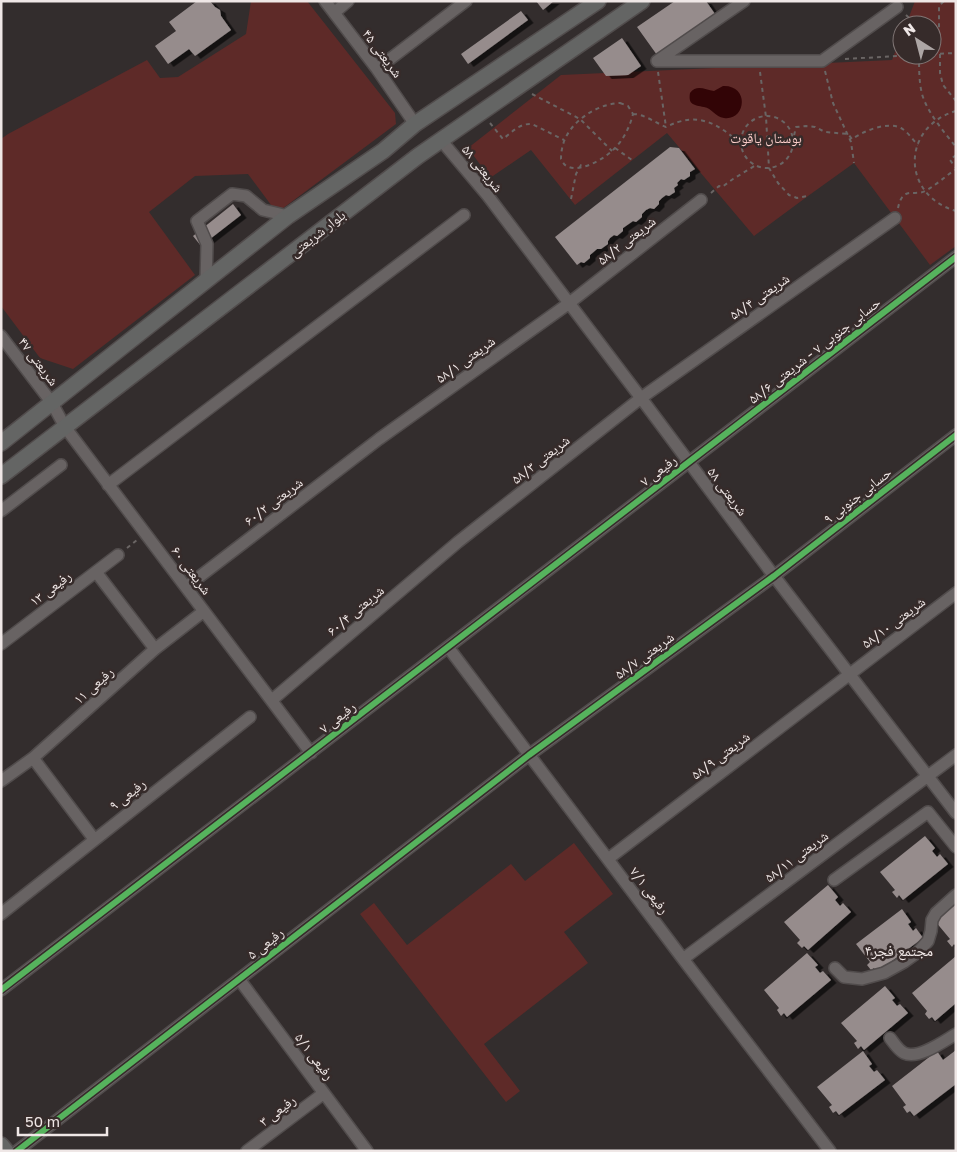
<svg xmlns="http://www.w3.org/2000/svg" width="957" height="1152" viewBox="0 0 957 1152" font-family="'Golos Text','Noto Naskh Arabic',sans-serif">
<style>
.green{fill:#5e2a28}
.water{fill:#320406}
.building{fill:#968c8c;filter:url(#shadow)}
.lines{fill:none;stroke-linecap:round;stroke-linejoin:round}
.minor-casing{stroke:#514c4c;stroke-width:14}
.major-casing{stroke:#514c4c;stroke-width:18}
.path{stroke:#6a6564;stroke-width:2;stroke-dasharray:4 4;stroke-linecap:butt}
.minor{stroke:#686363;stroke-width:11}
.major{stroke:#646564;stroke-width:15}
.cycleway-casing{stroke:#362b2a;stroke-width:9}
.cycleway{stroke:#56b35d;stroke-width:6}
.labels{text-anchor:middle;dominant-baseline:central;stroke-width:5;stroke-linejoin:round;paint-order:stroke}
.street-label{font-size:14px;fill:#efe7e6;stroke:#362b2a}
.park-label{font-size:14px;fill:#fecfcb;stroke:#362b2a}
.neighbourhood-label{font-size:15px;fill:#efe7e6;stroke:#362b2a}
</style>
<defs>
<filter id="shadow"><feDropShadow dx="5.5" dy="3" stdDeviation="0" flood-color="#0009"/></filter>
</defs>
<rect width="100%" height="100%" fill="#332d2d"/>
<!-- green -->
<path class="green" d="M 251,1 L 307,1 L 395,113 L 396,124 L 282,209 L 274,209 L 248,174 L 195,176 L 149,212 L 195,275 L 73,369 L 40,358 L 1,306 L 1,139 L 8,134 L 147,60 L 160,78 L 178,77 L 246,34 Z
M 915,1 L 956,1 L 956,246 L 930,265 L 854,163 L 808,196 L 754,236 L 667,133 L 575,205 L 531,150 L 490,178 L 468,148 L 561,75 L 892,60 L 902,34 L 902,55 L 932,55 L 932,25 L 906,25 Z
M 574,843 L 613,894 L 564,932 L 588,963 L 484,1044 L 520,1091 L 506,1102 L 360,914 L 374,903 L 407,945 L 511,864 L 525,881 Z"/>
<!-- water -->
<path class="water" d="M 723,86 C 750,85 746,121 724,118 C 715,117 712,108 704,107 C 694,105 688,105 690,93 C 697,84 705,90 714,91 Z"/>
<!-- building -->
<path class="building" d="M 197,1 L 210,1 L 215,7 L 220,10 L 221,16 L 231,30 L 195,56 L 189,49 L 168,64 L 155,46 L 176,31 L 169,22 Z
M 536,1 L 554,1 L 543,10 Z
M 675,1 L 706,1 L 715,14 L 657,55 L 637,27 Z
M 521,11 L 528,20 L 468,64 L 461,54 Z
M 622,38 L 641,66 L 628,75 L 606,76 L 593,58 Z
M 670,147 L 679,148 L 695,169 L 690,172 L 690,176 L 684,180 L 681,179 L 677,183 L 678,185 L 674,188 L 675,192 L 669,196 L 666,195 L 662,198 L 659,201 L 659,204 L 654,209 L 650,208 L 646,210 L 642,214 L 642,217 L 636,222 L 633,221 L 623,228 L 623,231 L 617,236 L 614,235 L 610,238 L 608,241 L 608,244 L 601,249 L 597,249 L 590,255 L 590,258 L 584,263 L 581,262 L 577,265 L 555,237 Z
M 233,204 L 241,215 L 201,246 L 193,236 Z
M 925,836 L 935,848 L 932,851 L 937,857 L 940,854 L 948,864 L 903,900 L 899,895 L 897,898 L 892,892 L 895,890 L 880,872 Z
M 828,885 L 838,897 L 835,900 L 840,906 L 843,903 L 851,912 L 808,950 L 804,946 L 802,948 L 797,943 L 800,940 L 784,922 Z
M 956,904 L 956,946 L 954,944 L 952,947 L 947,941 L 950,939 L 935,921 Z
M 902,909 L 911,922 L 908,924 L 913,931 L 916,928 L 923,938 L 877,972 L 874,968 L 871,970 L 867,965 L 870,962 L 856,944 Z
M 807,953 L 818,965 L 815,967 L 820,973 L 823,971 L 831,980 L 787,1017 L 784,1013 L 781,1016 L 777,1010 L 779,1008 L 764,990 Z
M 956,956 L 956,1003 L 935,1021 L 932,1017 L 929,1019 L 925,1014 L 927,1011 L 912,993 Z
M 885,986 L 895,998 L 892,1000 L 897,1006 L 900,1004 L 908,1013 L 864,1050 L 861,1046 L 858,1049 L 854,1043 L 857,1041 L 841,1023 Z
M 956,1050 L 956,1084 L 914,1116 L 910,1111 L 907,1113 L 903,1107 L 906,1105 L 892,1086 L 937,1051 L 943,1060 Z
M 863,1051 L 872,1064 L 869,1066 L 874,1072 L 877,1070 L 885,1080 L 839,1115 L 836,1111 L 833,1113 L 829,1107 L 832,1105 L 817,1087 Z"/>
<g class="lines">
<defs>
<path id="minor" d="M 325,1 L 377,69 L 415,124
M 334,13 L 348,1
M 657,61 L 822,61 L 897,7
M 657,61 L 744,1
M 377,69 L 466,1
M 440,139 L 488,196 L 641,398 L 774,576 L 956,813
M 206,282 L 207,244 L 197,221 L 232,194 L 246,196 L 263,210 L 288,216
M 1,336 L 52,403 L 65,427 L 311,753
M 108,485 L 464,215
M 1,511 L 61,465
M 96,572 L 155,649
M 186,587 L 379,439 L 568,304 L 701,200
M 1,644 L 118,555
M 448,647 L 683,959 L 830,1151
M 272,700 L 458,542 L 641,398 L 895,218
M 33,758 L 94,839
M 1,781 L 33,758 L 155,649 L 204,611
M 608,859 L 956,593
M 834,880 L 928,812 L 956,847
M 1,914 L 250,717
M 683,959 L 956,755
M 835,968 L 844,977 L 862,979 L 884,973 L 904,962 L 918,952 L 928,941 L 931,931 L 932,920 L 936,913 L 956,895
M 239,979 L 367,1151
M 1,990 L 956,257
M 890,1038 C 894,1043 898,1050 904,1053 C 918,1060 944,1041 956,1034
M 17,1151 L 529,755 L 774,576 L 956,435
M 247,1151 L 324,1093"/>
<path id="major" d="M 1,443 L 122,347 L 288,216 L 383,151 L 415,124 L 598,1
M 1,476 L 418,156 L 642,1
M 1,1145 L 6,1151"/>
</defs>
<!-- minor casing -->
<use href="#minor" class="minor-casing"/>
<!-- major casing -->
<use href="#major" class="major-casing"/>
<!-- path -->
<path class="path" d="M 906,15 L 917,25
M 932,30 L 939,28 L 939,6 L 944,1
M 932,54 L 956,53
M 940,54 L 940,73 L 943,85 L 956,101
M 919,55 C 919,68 919,82 922,94 C 927,112 944,132 956,147
M 845,59 L 916,55
M 825,71 L 833,103 L 851,142 L 854,163
M 658,72 L 666,127
M 760,72 L 766,117 L 769,168 L 778,183 L 789,195 L 797,198 L 808,196
M 532,94 L 580,119 L 612,151
M 620,103 L 628,106 L 633,114 C 630,126 624,139 615,148 C 606,158 582,172 569,167 C 565,166 563,163 561,159 C 561,153 562,146 565,139 C 574,119 598,104 620,103 Z
M 956,111 C 901,127 901,195 956,211
M 633,114 C 644,114 656,123 666,127 C 698,111 717,123 741,144 L 793,140 L 796,127 L 806,126 L 815,127 L 825,132 L 848,134 L 852,139 C 864,131 887,121 901,128 C 907,131 913,140 918,145
M741 142a26 26 0 1 1 52 0a26 26 0 1 1-52 0Z
M 490,123 L 503,139 C 512,132 520,123 532,124 L 564,140
M 615,148 L 632,160
M 956,155 L 950,160 L 956,168
M 711,193 L 719,186 L 722,187 L 733,179 L 756,165
M 571,199 L 576,174 L 581,165 L 584,167
M 898,208 C 903,184 915,198 927,190 C 937,184 946,176 956,169
M 127,548 L 137,540"/>
<!-- minor -->
<use href="#minor" class="minor"/>
<!-- major -->
<use href="#major" class="major"/>
<defs>
<path id="cycleway" d="M 1,990 L 956,257
M 17,1151 L 529,755 L 774,576 L 956,435"/>
</defs>
<!-- cycleway casing -->
<use href="#cycleway" class="cycleway-casing"/>
<!-- cycleway -->
<use href="#cycleway" class="cycleway"/>
</g>
<g class="labels">
<!-- street labels -->
<g class="street-label">
<text transform="translate(383 53) rotate(53)">شریعتی ۴۵</text>
<text transform="translate(483 168) rotate(51)">شریعتی ۵۸</text>
<text transform="translate(317 233) rotate(-38)">بلوار شریعتی</text>
<text transform="translate(626 240) rotate(-38)">شریعتی ۵۸/۲</text>
<text transform="translate(759 296) rotate(-35)">شریعتی ۵۸/۴</text>
<text transform="translate(814 350) rotate(-38)">حسابی جنوبی ۷ - شریعتی ۵۸/۶</text>
<text transform="translate(465 359) rotate(-36)">شریعتی ۵۸/۱</text>
<text transform="translate(39 361) rotate(53)">شریعتی ۴۷</text>
<text transform="translate(540 459) rotate(-38)">شریعتی ۵۸/۳</text>
<text transform="translate(658 470) rotate(-37)">رفیعی ۷</text>
<text transform="translate(728 491) rotate(53)">شریعتی ۵۸</text>
<text transform="translate(857 495) rotate(-38)">حسابی جنوبی ۹</text>
<text transform="translate(273 501) rotate(-37)">شریعتی ۶۰/۲</text>
<text transform="translate(192 570) rotate(53)">شریعتی ۶۰</text>
<text transform="translate(50 588) rotate(-37)">رفیعی ۱۳</text>
<text transform="translate(355 610) rotate(-40)">شریعتی ۶۰/۴</text>
<text transform="translate(893 622) rotate(-37)">شریعتی ۵۸/۱۰</text>
<text transform="translate(644 655) rotate(-36)">شریعتی ۵۸/۷</text>
<text transform="translate(93 685) rotate(-42)">رفیعی ۱۱</text>
<text transform="translate(337 717) rotate(-38)">رفیعی ۷</text>
<text transform="translate(720 755) rotate(-37)">شریعتی ۵۸/۹</text>
<text transform="translate(127 794) rotate(-38)">رفیعی ۹</text>
<text transform="translate(796 856) rotate(-37)">شریعتی ۵۸/۱۱</text>
<text transform="translate(650 890) rotate(53)">رفیعی ۷/۱</text>
<text transform="translate(265 943) rotate(-38)">رفیعی ۵</text>
<text transform="translate(315 1056) rotate(53)">رفیعی ۵/۱</text>
<text transform="translate(277 1110) rotate(-37)">رفیعی ۳</text>
</g>
<!-- park labels -->
<g class="park-label">
<text x="766" y="137">بوستان یاقوت</text>
</g>
<!-- neighbourhood labels -->
<g class="neighbourhood-label">
<text x="899" y="950">مجتمع فجر۴</text>
</g>
</g>
<!-- border -->
<rect width="957" height="1152" fill="none" stroke="#efe7e6" stroke-width="5"/>
<!-- north arrow -->
<g transform="translate(917 40) rotate(324)"><circle r="24" fill="#362b2a" stroke="#807675"/>
<path d="M0-4L9 19L0 12L-9 19Z" fill="#ada6a5"/>
<text y="-8" font-size="14" font-weight="bold" text-anchor="middle" fill="#efe7e6">N</text>
</g>
<!-- scale -->
<path d="M18 1127v8h89v-8" fill="none" stroke="#efe7e6" stroke-width="2.5"/>
<text x="25" y="1127" font-size="15" fill="#efe7e6" stroke="#362b2a" stroke-width="4" paint-order="stroke">50 m</text>
</svg>
